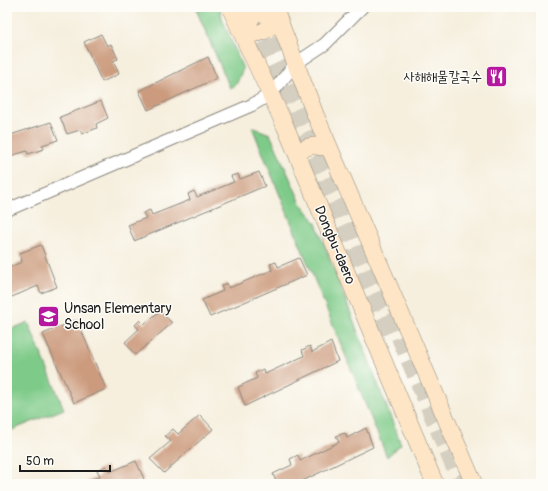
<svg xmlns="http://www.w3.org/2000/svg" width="548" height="491" viewBox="0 0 548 491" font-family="Pangolin,'Poor Story',sans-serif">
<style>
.green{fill:#7eca88;stroke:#4d7352}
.building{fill:#cc9b7e}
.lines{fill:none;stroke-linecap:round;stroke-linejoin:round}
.secondary-tunnel{stroke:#d5cfc1;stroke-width:17;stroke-dasharray:17 8;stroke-linecap:butt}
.street-casing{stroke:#89867d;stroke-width:14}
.secondary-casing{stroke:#89867d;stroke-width:18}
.street{stroke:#fff;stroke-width:12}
.secondary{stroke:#fee5c5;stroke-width:17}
.labels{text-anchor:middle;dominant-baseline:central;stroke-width:3;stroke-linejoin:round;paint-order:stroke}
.poi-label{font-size:14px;fill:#1c1c1c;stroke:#fdfcf7;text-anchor:end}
.street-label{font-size:14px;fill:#1c1c1c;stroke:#fdfcf7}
</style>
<rect width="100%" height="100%" fill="#fdfcf7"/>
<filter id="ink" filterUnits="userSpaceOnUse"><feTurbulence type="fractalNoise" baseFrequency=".025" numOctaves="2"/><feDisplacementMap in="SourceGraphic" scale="8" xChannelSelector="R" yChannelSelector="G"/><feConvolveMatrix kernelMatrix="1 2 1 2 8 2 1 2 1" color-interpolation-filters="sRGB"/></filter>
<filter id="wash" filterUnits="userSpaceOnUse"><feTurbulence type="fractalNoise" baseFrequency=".012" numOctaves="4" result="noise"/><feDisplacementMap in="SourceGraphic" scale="16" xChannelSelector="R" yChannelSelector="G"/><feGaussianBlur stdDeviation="0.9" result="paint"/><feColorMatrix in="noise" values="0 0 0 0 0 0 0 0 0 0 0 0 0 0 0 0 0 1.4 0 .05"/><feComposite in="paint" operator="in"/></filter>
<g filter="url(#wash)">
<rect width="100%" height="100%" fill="#f6efde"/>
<!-- green -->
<path class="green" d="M 195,7 L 220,7 L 222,18 L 243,69 L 236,85 L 230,88 Z
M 252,127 L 270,134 L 301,203 L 316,223 L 401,444 L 387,457 Z
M 28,322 L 64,409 L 7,432 L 7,331 Z"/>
<g id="blocks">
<!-- building -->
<path class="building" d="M 101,34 L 107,46 L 111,44 L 118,59 L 113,61 L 119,74 L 102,82 L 84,42 Z
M 208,57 L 217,78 L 148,110 L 139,91 Z
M 101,101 L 108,118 L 96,124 L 97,128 L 82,134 L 80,130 L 67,134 L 60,117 Z
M 51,122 L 58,140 L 42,145 L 44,149 L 28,154 L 27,151 L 7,157 L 7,136 Z
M 259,172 L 265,186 L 134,241 L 128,225 L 146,218 L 143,213 L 150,210 L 152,215 L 190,200 L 188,194 L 194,191 L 197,197 L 234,182 L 231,176 L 238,174 L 240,179 Z
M 41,245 L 57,287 L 41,293 L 38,286 L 7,299 L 7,268 L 22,262 L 20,253 Z
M 299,258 L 307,275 L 210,317 L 202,300 L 223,291 L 221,286 L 227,283 L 229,288 L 272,270 L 270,264 L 276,262 L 278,267 Z
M 160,311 L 172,323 L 135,355 L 125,342 L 139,329 L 135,325 L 140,320 L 144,324 Z
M 77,320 L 106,389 L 74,403 L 43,334 Z
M 331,342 L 338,361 L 245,406 L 238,387 L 257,378 L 255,373 L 263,369 L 265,374 L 304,356 L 302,350 L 310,346 L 312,352 Z
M 200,415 L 213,429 L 164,473 L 150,459 L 171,441 L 165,436 L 173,429 L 178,434 Z
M 366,428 L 373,447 L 296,484 L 277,484 L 273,474 L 292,465 L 290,459 L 298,455 L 300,461 L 339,442 L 336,436 L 345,433 L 347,438 Z
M 136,461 L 144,479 L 132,484 L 81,484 L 100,476 L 97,470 L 106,466 L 110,472 Z"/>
</g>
</g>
<g filter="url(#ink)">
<use href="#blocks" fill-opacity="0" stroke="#89867d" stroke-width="1"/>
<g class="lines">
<!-- secondary-tunnel -->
<path class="secondary-tunnel" d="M 264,14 L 461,484
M 251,20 L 387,337"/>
<defs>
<path id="street" d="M 7,210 L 252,105 L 271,94 L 295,64 L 325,44 L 362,7"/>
<path id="secondary" d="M 230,7 C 248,48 268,88 286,128 L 435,484
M 246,7 L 251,19
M 261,7 L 264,14
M 274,7 L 315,114 L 474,484
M 240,30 C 257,38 271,32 277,14
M 297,154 C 307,144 315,145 329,148"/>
</defs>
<!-- street casing -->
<use href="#street" class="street-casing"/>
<!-- secondary casing -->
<use href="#secondary" class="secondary-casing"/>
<!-- street -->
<use href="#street" class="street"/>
<!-- secondary -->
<use href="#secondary" class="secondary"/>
</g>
</g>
<!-- icons -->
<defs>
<symbol id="restaurant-square" viewBox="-11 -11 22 22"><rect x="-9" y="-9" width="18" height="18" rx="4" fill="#b5179e" stroke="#fdfcf7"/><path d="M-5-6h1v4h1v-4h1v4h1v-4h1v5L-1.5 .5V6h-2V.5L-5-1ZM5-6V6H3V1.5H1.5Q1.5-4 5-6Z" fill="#fff"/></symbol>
<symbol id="school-square" viewBox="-11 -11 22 22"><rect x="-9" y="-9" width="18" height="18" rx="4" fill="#b5179e" stroke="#fdfcf7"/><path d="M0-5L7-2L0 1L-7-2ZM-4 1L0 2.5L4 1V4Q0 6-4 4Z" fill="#fff"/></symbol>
</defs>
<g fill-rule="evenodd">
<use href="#restaurant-square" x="484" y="64" width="25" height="25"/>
<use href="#school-square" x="36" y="304" width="25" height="25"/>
</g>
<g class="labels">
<!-- poi labels -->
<g class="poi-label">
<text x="482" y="76">사해해물칼국수</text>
<text x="64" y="308" text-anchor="start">Unsan Elementary<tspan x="64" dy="16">School</tspan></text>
</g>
<!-- street labels -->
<g class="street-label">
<text transform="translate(335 245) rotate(67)">Dongbu-daero</text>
</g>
</g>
<!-- margin -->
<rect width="548" height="491" fill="none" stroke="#fdfcf7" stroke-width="24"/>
<!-- scale -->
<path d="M20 465v6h90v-6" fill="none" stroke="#1c1c1c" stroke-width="2"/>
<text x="26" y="465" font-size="12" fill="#1c1c1c" stroke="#fdfcf7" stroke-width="3" paint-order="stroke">50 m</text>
</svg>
